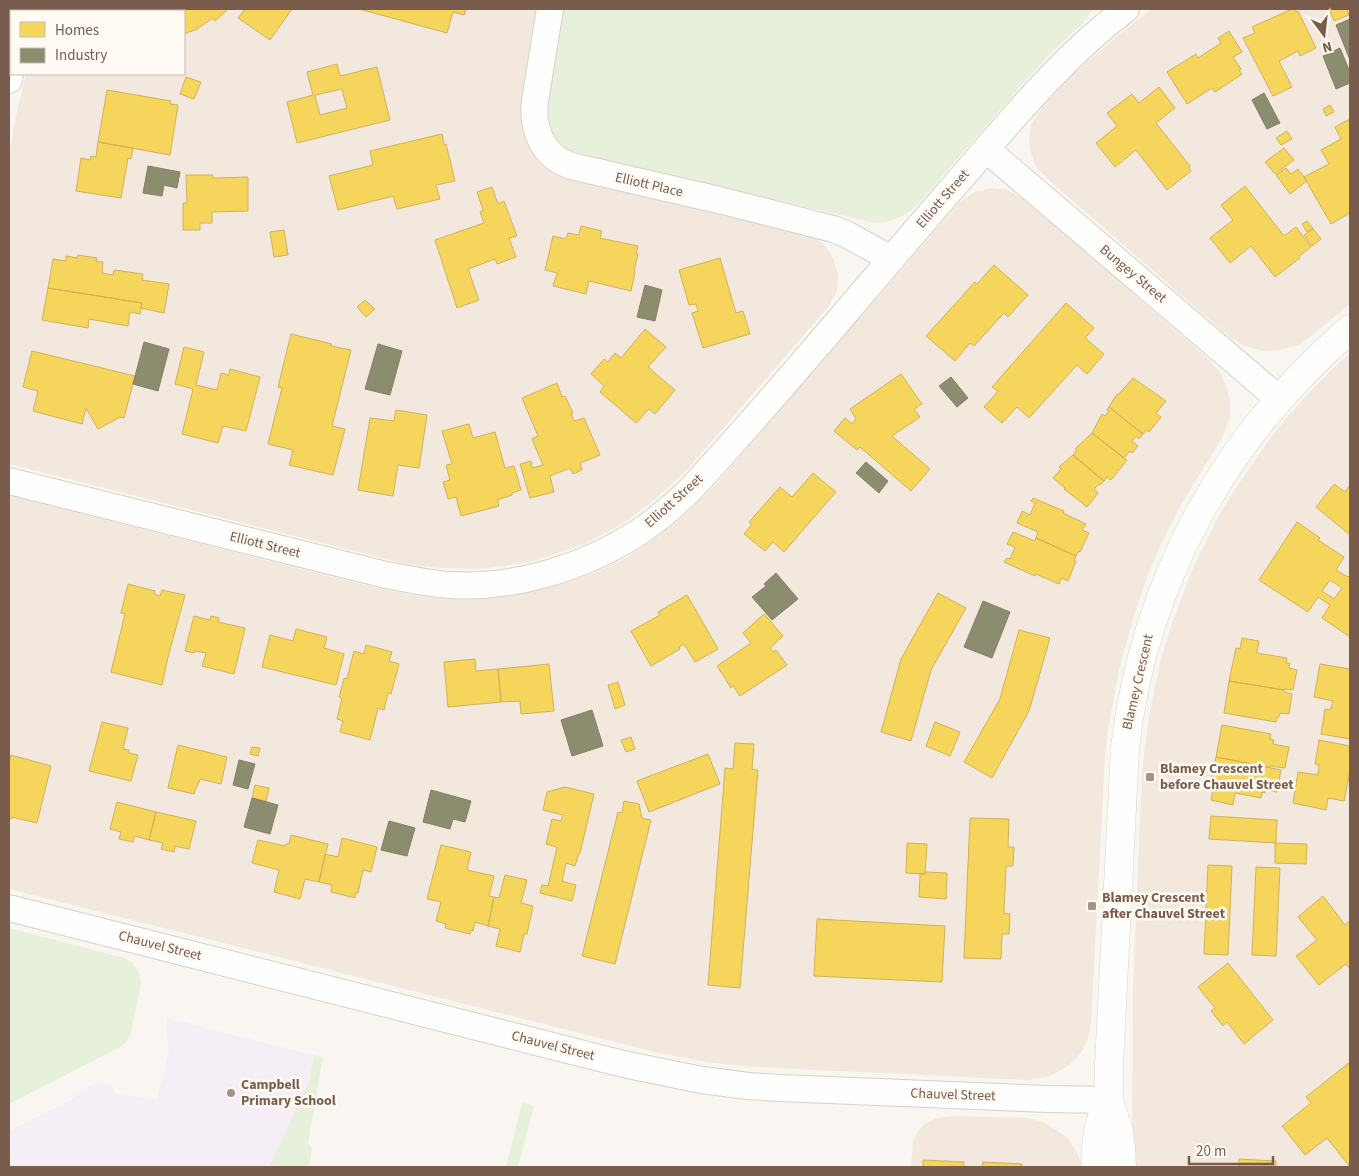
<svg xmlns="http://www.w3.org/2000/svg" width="1359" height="1176" viewBox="0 0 1359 1176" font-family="'Source Sans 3',sans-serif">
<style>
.residential{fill:#f2e8de}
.education{fill:#f6eef6}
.green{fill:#e7f0db}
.homes{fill:#f6d55c;stroke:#d1b158;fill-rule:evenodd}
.industry{fill:#8c8c6e;stroke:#877e64}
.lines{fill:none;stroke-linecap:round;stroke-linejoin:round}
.street-casing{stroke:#d7d1cb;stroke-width:28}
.secondary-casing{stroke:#d9d2cb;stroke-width:29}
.street{stroke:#fefefd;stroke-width:26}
.secondary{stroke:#fefefd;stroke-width:28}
.poi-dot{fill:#a69286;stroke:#fffaf3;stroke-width:2}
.labels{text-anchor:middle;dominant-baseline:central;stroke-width:5;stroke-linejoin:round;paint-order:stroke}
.street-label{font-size:14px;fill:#7a5c4d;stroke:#fffaf3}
.poi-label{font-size:14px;font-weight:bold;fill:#7a5c4d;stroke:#fffaf3;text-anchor:start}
</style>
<rect width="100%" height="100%" fill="#f9f5f0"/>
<!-- residential -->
<path class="residential" d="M 47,9 L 537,9 L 522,123 L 528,142 L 634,193 L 812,237 L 821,242 L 828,250 L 834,260 L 838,276 L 837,291 L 829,306 L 699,456 L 685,472 L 654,500 L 628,520 L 611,530 L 584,544 L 558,553 L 529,562 L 496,567 L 474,569 L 440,568 L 410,565 L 9,464 L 9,157 L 16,116 L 26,74 L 184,74 L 184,11 L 46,11 Z
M 1152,9 L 1350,9 L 1350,304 L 1310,337 L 1298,345 L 1279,350 L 1263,351 L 1245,346 L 1232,339 L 1051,182 L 1038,169 L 1034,162 L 1030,150 L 1029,136 L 1031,125 L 1043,106 L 1069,78 L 1098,53 L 1128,27 Z
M 991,188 L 1008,190 L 1023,199 L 1057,227 L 1204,355 L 1220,372 L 1227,388 L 1230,401 L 1230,417 L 1223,436 L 1181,505 L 1160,546 L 1148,575 L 1134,615 L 1118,674 L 1108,730 L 1105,757 L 1091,1022 L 1088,1038 L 1084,1048 L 1075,1060 L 1066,1067 L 1050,1076 L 1031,1080 L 798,1069 L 741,1066 L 708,1062 L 663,1054 L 9,889 L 9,495 L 369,586 L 411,595 L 447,599 L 486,598 L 529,592 L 565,583 L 594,573 L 627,557 L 653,540 L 687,513 L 716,484 L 958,204 L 968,196 L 975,192 Z
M 1350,353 L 1350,1167 L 1132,1167 L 1133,990 L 1142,770 L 1149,716 L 1160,663 L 1170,629 L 1190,575 L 1217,519 L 1233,492 L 1269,440 L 1288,416 L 1322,379 Z
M 954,1116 L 1028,1118 L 1043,1122 L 1062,1134 L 1068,1139 L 1076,1151 L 1083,1167 L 911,1167 L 913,1141 L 919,1130 L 923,1125 L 937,1118 Z"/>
<!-- education -->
<path class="education" d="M 167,1018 L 314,1055 L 309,1081 L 269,1167 L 9,1167 L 9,1131 L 72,1099 L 85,1088 L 94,1084 L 107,1083 L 113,1087 L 116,1094 L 157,1099 L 169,1050 L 166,1030 Z"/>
<!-- green -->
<path class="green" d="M 563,9 L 1093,9 L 1083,23 L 1052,52 L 1026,80 L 917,205 C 904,217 892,222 875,223 L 632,167 L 589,156 L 568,150 L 555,138 L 551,132 L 548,121 L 547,104 Z
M 9,928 L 124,958 C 135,963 140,971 141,983 L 131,1033 L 125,1043 L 120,1047 L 9,1104 Z
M 314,1055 L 323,1057 L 308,1143 L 312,1148 L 309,1167 L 269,1167 L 309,1081 Z
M 522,1103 L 534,1106 L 518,1167 L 506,1167 Z"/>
<!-- homes -->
<path class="homes" d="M 105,9 L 228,9 L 215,21 L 213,18 L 197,29 L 184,34 L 184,11 L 104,11 Z
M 245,9 L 292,9 L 270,40 L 238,18 Z
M 359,9 L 466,9 L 464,15 L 453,12 L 447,33 Z
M 1292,9 L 1294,9 L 1296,12 L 1298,11 L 1316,48 L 1300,56 L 1298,51 L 1279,61 L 1292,87 L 1273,96 L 1243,38 L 1255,33 L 1252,27 Z
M 1329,9 L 1347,9 L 1349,15 L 1334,21 Z
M 1229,31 L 1242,52 L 1233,57 L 1241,69 L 1239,70 L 1242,74 L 1215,92 L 1212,88 L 1187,104 L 1167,72 L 1196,54 L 1198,58 L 1221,43 L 1218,38 Z
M 337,64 L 340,76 L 377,67 L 390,120 L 297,143 L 287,102 L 313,95 L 307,72 ZM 342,89 L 347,108 L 320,115 L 315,95 Z
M 186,77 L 201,82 L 194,99 L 180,94 Z
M 1159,87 L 1175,108 L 1156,123 L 1190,166 L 1189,168 L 1191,171 L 1167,190 L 1136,150 L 1115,167 L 1096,143 L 1117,126 L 1107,113 L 1132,94 L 1139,103 Z
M 107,90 L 171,101 L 170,104 L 178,105 L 170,155 L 98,142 Z
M 1330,105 L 1334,112 L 1326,116 L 1323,109 Z
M 1350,119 L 1350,213 L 1331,224 L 1304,177 L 1329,164 L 1321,150 L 1341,139 L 1335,127 Z
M 1287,131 L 1292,139 L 1281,145 L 1276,138 Z
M 442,134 L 444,145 L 446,144 L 455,181 L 436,185 L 440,199 L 397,209 L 393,196 L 338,210 L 329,176 L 373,165 L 370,151 Z
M 98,142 L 133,148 L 131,159 L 128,158 L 121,198 L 76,191 L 81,158 L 90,160 L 91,156 L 96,157 Z
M 1284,148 L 1294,160 L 1275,174 L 1265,162 Z
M 1286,168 L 1291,174 L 1298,169 L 1307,181 L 1290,194 L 1276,175 Z
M 186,175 L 213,175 L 213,178 L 248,177 L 248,211 L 212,212 L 212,223 L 200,223 L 200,230 L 183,230 L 183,203 L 187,203 Z
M 1245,186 L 1284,236 L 1296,227 L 1311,247 L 1299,256 L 1300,258 L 1275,277 L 1251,246 L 1230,263 L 1210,238 L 1233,220 L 1221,205 Z
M 492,187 L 498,204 L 504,201 L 517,236 L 509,238 L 516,257 L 497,264 L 495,259 L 468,269 L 479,300 L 457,308 L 435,240 L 484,223 L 480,212 L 483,210 L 477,192 Z
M 1307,221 L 1313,228 L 1307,232 L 1302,224 Z
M 581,226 L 602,231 L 600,238 L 638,246 L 636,254 L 638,254 L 634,271 L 635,272 L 631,291 L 589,281 L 586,294 L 553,286 L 557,273 L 545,270 L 553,236 L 566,239 L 568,233 L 579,235 Z
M 1313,229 L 1321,239 L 1312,246 L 1304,235 Z
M 284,230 L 288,255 L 274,257 L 270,232 Z
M 78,255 L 97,258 L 96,261 L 103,262 L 102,273 L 113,275 L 114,270 L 143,274 L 142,280 L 169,284 L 164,313 L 141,308 L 142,303 L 48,288 L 53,259 L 66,261 L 66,256 L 77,258 Z
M 720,258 L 736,313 L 743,311 L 750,334 L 703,348 L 692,313 L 698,311 L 696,304 L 689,305 L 679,270 Z
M 994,265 L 1028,295 L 1008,317 L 1004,313 L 974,346 L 970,343 L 955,361 L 926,336 L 975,282 L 977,284 Z
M 48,288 L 142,303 L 140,314 L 130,312 L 128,326 L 89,319 L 88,328 L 42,320 Z
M 365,300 L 375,309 L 366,317 L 357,307 Z
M 1066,303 L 1094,328 L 1085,338 L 1104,354 L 1087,374 L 1077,365 L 1029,418 L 1017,407 L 1002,423 L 984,407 L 998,391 L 992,387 Z
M 645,329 L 666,347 L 648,367 L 675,390 L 655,414 L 649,409 L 636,423 L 600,392 L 604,386 L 591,374 L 604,359 L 608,362 L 615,353 L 621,358 Z
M 291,334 L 332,344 L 331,346 L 351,350 L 332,426 L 345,429 L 333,475 L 289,465 L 293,450 L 268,444 L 282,388 L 278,387 Z
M 184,347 L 204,352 L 196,385 L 217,390 L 221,373 L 229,375 L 230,369 L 260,377 L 246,431 L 223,426 L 218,443 L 182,434 L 193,389 L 175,384 Z
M 32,351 L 135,376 L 124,418 L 120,417 L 98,429 L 86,408 L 82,424 L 33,411 L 38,391 L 23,387 Z
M 901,374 L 922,404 L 914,409 L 920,417 L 892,436 L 930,469 L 911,491 L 860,447 L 857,450 L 834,431 L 845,418 L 852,424 L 856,419 L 850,409 Z
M 1133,378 L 1166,401 L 1156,413 L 1161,417 L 1149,432 L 1146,430 L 1143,434 L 1109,407 L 1117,394 L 1118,395 Z
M 557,383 L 562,397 L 565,396 L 573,413 L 571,414 L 574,421 L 584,418 L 600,455 L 580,463 L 582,470 L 573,474 L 570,468 L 550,476 L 554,492 L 530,498 L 520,464 L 531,461 L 532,468 L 543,465 L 532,439 L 538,436 L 522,398 Z
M 1109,407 L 1143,434 L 1139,439 L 1136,436 L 1132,441 L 1138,446 L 1132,453 L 1130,451 L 1124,458 L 1092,433 L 1102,414 L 1105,416 L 1109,411 L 1107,410 Z
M 396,410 L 427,415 L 419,468 L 398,465 L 393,496 L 358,490 L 370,418 L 394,421 Z
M 469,424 L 473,438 L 495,432 L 505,468 L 514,466 L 521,490 L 512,493 L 512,495 L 497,500 L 499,506 L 461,516 L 456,497 L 448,499 L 443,482 L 450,480 L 446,465 L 452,464 L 442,431 Z
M 1092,433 L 1127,460 L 1111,480 L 1107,477 L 1104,481 L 1073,455 L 1077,450 L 1075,449 Z
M 1073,455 L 1104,481 L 1100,485 L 1099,484 L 1094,489 L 1098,493 L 1087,507 L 1064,489 L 1065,488 L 1053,478 L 1061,469 L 1059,467 Z
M 813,473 L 836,492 L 784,552 L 773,542 L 765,551 L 744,534 L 752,524 L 749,522 L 780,487 L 792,497 Z
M 1334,484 L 1345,492 L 1350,485 L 1350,535 L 1316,507 Z
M 1033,498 L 1064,511 L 1063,513 L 1086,524 L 1082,530 L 1089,533 L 1080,552 L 1079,551 L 1076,556 L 1036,538 L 1038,532 L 1017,523 L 1022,511 L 1030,515 L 1035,503 L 1031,501 Z
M 1297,522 L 1320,538 L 1318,540 L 1344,557 L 1336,570 L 1348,577 L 1350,575 L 1350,637 L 1322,618 L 1330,605 L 1318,597 L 1308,612 L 1259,580 ZM 1330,580 L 1342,588 L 1334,599 L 1322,591 Z
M 1013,532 L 1035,541 L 1036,538 L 1076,556 L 1074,561 L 1076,561 L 1068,581 L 1061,578 L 1059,584 L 1036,574 L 1035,576 L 1004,562 L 1007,558 L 1010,559 L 1015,547 L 1007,544 Z
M 128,584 L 155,591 L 154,594 L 160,596 L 162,590 L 185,595 L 168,657 L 162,685 L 111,672 L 125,614 L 121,613 Z
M 938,593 L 966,608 L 931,670 L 911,741 L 881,732 L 901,659 Z
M 687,595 L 718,649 L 695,662 L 684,644 L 679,647 L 680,649 L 651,666 L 631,631 L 660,615 L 658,612 Z
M 764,614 L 783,636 L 770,648 L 773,652 L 776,650 L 787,665 L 740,696 L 733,686 L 731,688 L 717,666 L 751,643 L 743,633 Z
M 194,616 L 210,620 L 211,616 L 219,618 L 218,622 L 245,628 L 234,674 L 202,666 L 206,653 L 195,651 L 194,653 L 185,651 Z
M 296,629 L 327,637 L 324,648 L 344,654 L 336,685 L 262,667 L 270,635 L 293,641 Z
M 1019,630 L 1050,638 L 1029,711 L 992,778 L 964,762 L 1000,699 Z
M 1242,638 L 1259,641 L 1257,653 L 1287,658 L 1286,663 L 1290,663 L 1289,668 L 1297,670 L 1293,690 L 1284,689 L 1284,690 L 1229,681 L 1236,648 L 1240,649 Z
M 366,645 L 392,652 L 389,661 L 399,664 L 391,694 L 388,693 L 384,710 L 378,708 L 370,740 L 340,732 L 343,721 L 337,719 L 342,698 L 339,697 L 344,678 L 347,679 L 354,651 L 364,654 Z
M 475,659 L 476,671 L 498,669 L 501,702 L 448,707 L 444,662 Z
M 549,664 L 554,711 L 521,714 L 520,701 L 501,702 L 498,669 Z
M 1320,664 L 1350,669 L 1350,739 L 1321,734 L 1325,709 L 1330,710 L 1333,701 L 1314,697 Z
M 1229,681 L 1284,690 L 1284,692 L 1292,694 L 1289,714 L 1280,713 L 1279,717 L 1277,717 L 1276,722 L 1224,713 Z
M 618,682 L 625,705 L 615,709 L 608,685 Z
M 102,722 L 128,728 L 123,749 L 129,750 L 129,753 L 138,755 L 131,781 L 89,771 Z
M 935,722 L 960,732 L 950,756 L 926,746 Z
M 1222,725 L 1271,734 L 1270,739 L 1274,740 L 1273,744 L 1289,747 L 1285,768 L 1270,766 L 1270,767 L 1216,757 Z
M 631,737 L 635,749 L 626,752 L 621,740 Z
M 1319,740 L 1350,746 L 1350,771 L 1344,801 L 1328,798 L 1326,810 L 1293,803 L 1298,772 L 1318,775 L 1319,765 L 1315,764 Z
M 735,743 L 754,744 L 752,769 L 758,770 L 740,988 L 708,985 L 725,768 L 733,769 Z
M 178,745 L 227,757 L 221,784 L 200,779 L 197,787 L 196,787 L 194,794 L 168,788 Z
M 252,747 L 260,748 L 258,756 L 250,754 Z
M 708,754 L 720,784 L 649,812 L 637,781 Z
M 11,755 L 51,766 L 37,823 L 12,817 L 12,819 L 9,818 L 9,763 Z
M 1216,757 L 1281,770 L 1277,792 L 1265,790 L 1265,793 L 1262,792 L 1261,798 L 1235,793 L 1233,805 L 1211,800 L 1213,789 L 1209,788 Z
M 255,785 L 269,788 L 266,801 L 252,798 Z
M 565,787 L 594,794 L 580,853 L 579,853 L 575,866 L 566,863 L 562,881 L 576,885 L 572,901 L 540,893 L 542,885 L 548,886 L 557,847 L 546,844 L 552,819 L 561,821 L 563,815 L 543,810 L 547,792 Z
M 624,801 L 639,804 L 642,818 L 651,820 L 615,964 L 582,956 L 618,812 L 622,813 Z
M 117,802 L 156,812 L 149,840 L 135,836 L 133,842 L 119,839 L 121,832 L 110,829 Z
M 156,812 L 196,821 L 189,849 L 175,846 L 174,852 L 161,849 L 163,843 L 149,840 Z
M 1211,816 L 1277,820 L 1276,843 L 1209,839 Z
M 970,818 L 1009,819 L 1008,847 L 1014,847 L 1013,866 L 1006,866 L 1004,913 L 1010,914 L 1009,934 L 1002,934 L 1001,959 L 964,958 Z
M 291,835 L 328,844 L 319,882 L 305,879 L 300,899 L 274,892 L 279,870 L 252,863 L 258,840 L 285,846 L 286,844 L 289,844 Z
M 342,838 L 377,847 L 371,872 L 363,870 L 358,893 L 356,892 L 355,898 L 331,892 L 332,885 L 319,882 L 325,854 L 338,857 Z
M 907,843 L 927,844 L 925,874 L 906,873 Z
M 1275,843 L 1307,844 L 1306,864 L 1275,863 Z
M 441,845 L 471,852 L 467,870 L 494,876 L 489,896 L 494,897 L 488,926 L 475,922 L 473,931 L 471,930 L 470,934 L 445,928 L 446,924 L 436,921 L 441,902 L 427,899 Z
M 1208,865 L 1232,866 L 1228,955 L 1204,954 Z
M 1256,867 L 1280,868 L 1276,956 L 1252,955 Z
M 925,872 L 947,873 L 946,899 L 919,897 L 920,874 L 925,874 Z
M 505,875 L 527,880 L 521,903 L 533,906 L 527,934 L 524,934 L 520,952 L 496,946 L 500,929 L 488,926 L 494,897 L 499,898 Z
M 1323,896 L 1345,925 L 1350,921 L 1350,969 L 1346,964 L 1319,985 L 1296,956 L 1317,940 L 1298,917 Z
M 817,919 L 945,926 L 942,982 L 814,976 Z
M 1228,963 L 1273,1020 L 1244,1044 L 1227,1022 L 1223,1026 L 1211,1011 L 1215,1008 L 1198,987 Z
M 1350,1062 L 1350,1167 L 1327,1138 L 1305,1155 L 1282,1126 L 1311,1103 L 1306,1097 Z
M 1239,1159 L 1276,1161 L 1276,1167 L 1239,1167 Z
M 923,1160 L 964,1162 L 964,1167 L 923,1167 Z
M 983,1162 L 1022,1164 L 1022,1167 L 982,1167 Z"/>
<!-- industry -->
<path class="industry" d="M 1350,19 L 1350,60 L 1336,25 Z
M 1340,48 L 1350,72 L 1350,83 L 1336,89 L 1323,56 Z
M 1264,93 L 1280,123 L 1267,129 L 1252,100 Z
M 148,166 L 180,172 L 177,188 L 164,185 L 162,196 L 143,193 Z
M 645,285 L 662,290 L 655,321 L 637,317 Z
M 144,342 L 169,349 L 158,391 L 133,384 Z
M 378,344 L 402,351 L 390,395 L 365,389 Z
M 951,377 L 968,398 L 957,407 L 939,386 Z
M 866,462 L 888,481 L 879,493 L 856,473 Z
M 776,573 L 798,599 L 772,620 L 752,597 L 766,586 L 764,584 Z
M 983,601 L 1010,612 L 992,658 L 964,647 Z
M 592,710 L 603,746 L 572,756 L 561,720 Z
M 239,760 L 255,764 L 248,789 L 233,785 Z
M 431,790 L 471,801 L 465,822 L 453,819 L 450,829 L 423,822 Z
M 252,798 L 278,805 L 270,834 L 244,827 Z
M 389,821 L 415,828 L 407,856 L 381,850 Z"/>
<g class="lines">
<defs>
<path id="street" d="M 550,9 L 535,101 C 532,125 540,150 562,162 C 568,165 574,167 580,168 L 723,201 L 833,229 L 846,234 L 891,259
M 30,11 L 31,9
M 9,80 L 11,70
M 986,149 L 1279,399
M 9,481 L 386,575 C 408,579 429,584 450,585 C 514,589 582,568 636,534 C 655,522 672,507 689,491 C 781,392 866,287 955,185 C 1009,123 1060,59 1126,9
M 9,908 L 623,1064 L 702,1080 L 748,1086 L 780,1088 L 1047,1099 L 1109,1100"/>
<path id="secondary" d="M 1095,1167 C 1096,1141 1097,1124 1109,1100
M 1122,1167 L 1121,1148 L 1119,1132 L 1109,1100 L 1109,1065 L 1125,748 C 1144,582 1224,438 1350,329"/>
</defs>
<!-- street casing -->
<use href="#street" class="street-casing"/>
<!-- secondary casing -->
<use href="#secondary" class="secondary-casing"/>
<!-- street -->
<use href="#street" class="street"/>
<!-- secondary -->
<use href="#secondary" class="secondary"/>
</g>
<!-- markers -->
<g class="poi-dot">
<rect x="1145" y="772" width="10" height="10" rx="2.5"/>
<rect x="1087" y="901" width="10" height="10" rx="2.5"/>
<circle cx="231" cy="1093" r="5"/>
</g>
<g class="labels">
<!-- street labels -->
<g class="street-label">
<text transform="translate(649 185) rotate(13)">Elliott Place</text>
<text transform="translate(943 199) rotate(-49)">Elliott Street</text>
<text transform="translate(1133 274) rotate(40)">Bungey Street</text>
<text transform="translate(674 501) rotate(-42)">Elliott Street</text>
<text transform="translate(265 545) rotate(14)">Elliott Street</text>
<text transform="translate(1138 682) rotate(-77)">Blamey Crescent</text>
<text transform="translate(160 946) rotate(14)">Chauvel Street</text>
<text transform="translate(553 1046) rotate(14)">Chauvel Street</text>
<text transform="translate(953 1095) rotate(2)">Chauvel Street</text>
</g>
<!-- poi labels -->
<g class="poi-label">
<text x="1160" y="769">Blamey Crescent<tspan x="1160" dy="16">before Chauvel Street</tspan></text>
<text x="1102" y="898">Blamey Crescent<tspan x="1102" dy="16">after Chauvel Street</tspan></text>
<text x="241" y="1085">Campbell<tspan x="241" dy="16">Primary School</tspan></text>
</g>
</g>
<!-- border -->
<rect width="1359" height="1176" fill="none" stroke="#7a5c4d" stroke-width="20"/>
<!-- legend -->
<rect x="10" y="10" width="175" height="65" fill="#fffaf3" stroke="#cabbb1"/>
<rect x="20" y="22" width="25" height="15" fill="#f6d55c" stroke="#cabbb1"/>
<text x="55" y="35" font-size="15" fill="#7a5c4d">Homes</text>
<rect x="20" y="48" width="25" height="15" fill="#8c8c6e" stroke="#cabbb1"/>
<text x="55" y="60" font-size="15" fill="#7a5c4d">Industry</text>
<!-- north arrow -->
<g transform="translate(1324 35) rotate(165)" stroke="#fffaf3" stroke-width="4" paint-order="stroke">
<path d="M0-4L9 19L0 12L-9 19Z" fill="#7a5c4d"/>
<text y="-8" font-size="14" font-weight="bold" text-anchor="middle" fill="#7a5c4d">N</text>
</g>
<!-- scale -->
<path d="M1189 1156v8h84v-8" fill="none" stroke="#7a5c4d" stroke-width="2.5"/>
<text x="1196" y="1156" font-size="15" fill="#7a5c4d" stroke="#fffaf3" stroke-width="4" paint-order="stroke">20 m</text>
</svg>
